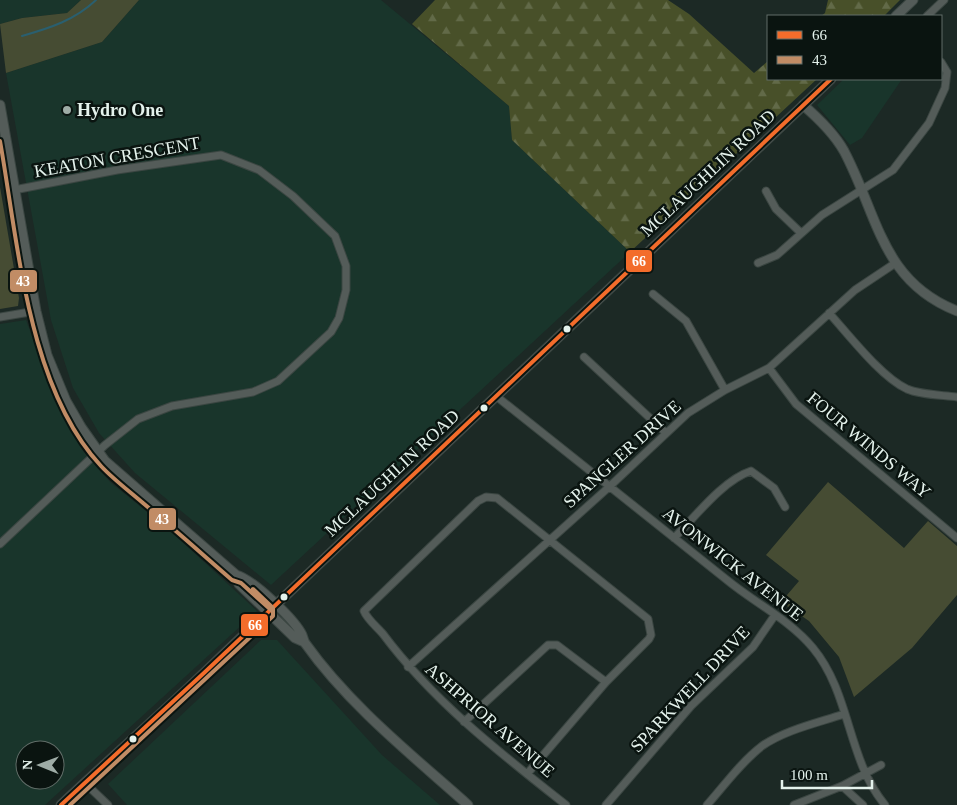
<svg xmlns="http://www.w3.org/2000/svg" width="957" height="805" viewBox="0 0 957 805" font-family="Georgia,serif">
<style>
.built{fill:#19352b;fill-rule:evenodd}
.green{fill:#464c33}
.forest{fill:url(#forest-firs)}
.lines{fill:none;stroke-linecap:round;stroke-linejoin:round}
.stream{stroke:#2a5f6f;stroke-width:2}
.street-casing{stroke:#3b4642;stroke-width:9}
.secondary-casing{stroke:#3b4642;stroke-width:11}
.street{stroke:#545c59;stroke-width:7}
.secondary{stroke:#545c59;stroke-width:9}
.bus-1-casing{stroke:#0a1410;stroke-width:8}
.bus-2-casing{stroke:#0a1410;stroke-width:8}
.bus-1{stroke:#f36c2b;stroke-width:4}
.bus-2{stroke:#c18c65;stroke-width:4}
.poi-dot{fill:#9eaca6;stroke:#0a1410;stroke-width:2}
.bus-dot{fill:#e4f2ec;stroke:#0a1410;stroke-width:2}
.labels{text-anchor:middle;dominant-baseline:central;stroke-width:5;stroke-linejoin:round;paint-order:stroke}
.poi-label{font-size:18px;font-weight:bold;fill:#e4f2ec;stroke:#0a1410;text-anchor:start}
.street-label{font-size:18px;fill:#e4f2ec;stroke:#0a1410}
.line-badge{stroke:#0a1410;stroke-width:2}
.badge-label{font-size:14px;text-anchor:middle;font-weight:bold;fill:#fff}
</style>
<defs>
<pattern id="forest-firs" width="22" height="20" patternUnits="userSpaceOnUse" patternTransform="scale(1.25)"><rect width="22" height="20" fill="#485029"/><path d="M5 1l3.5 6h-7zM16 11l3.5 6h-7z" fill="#626a48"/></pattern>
</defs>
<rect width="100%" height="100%" fill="#1c2925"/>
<!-- built -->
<path class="built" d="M 0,0 L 81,0 L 67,13 L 22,18 L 0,24 Z
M 139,0 L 381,0 L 509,106 L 512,140 L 630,252 L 271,585 L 135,473 L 99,433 L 73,388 L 51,320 L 6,73 L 102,42 Z
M 844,79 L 902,79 L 862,138 L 850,145 L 817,105 Z
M 26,320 L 59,408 L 83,451 L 111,483 L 165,526 L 257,611 L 45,805 L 0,805 L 0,324 ZM 25,750 L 55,750 L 55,780 L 25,780 Z
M 261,640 L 277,640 L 382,755 L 440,805 L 127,805 L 108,784 Z"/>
<!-- green -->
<path class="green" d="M 81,0 L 139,0 L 102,42 L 6,73 L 0,24 L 22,18 L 67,13 Z
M 0,187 L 19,298 L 18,306 L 0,309 Z
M 828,482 L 904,548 L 928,521 L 957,546 L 957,595 L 912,648 L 854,697 L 839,657 L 809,621 L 781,602 L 799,581 L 766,555 Z"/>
<!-- forest -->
<path class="forest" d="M 435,0 L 668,0 L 689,14 L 754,73 L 768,61 L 768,79 L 817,79 L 630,252 L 512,140 L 509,106 L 412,24 Z
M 828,0 L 900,0 L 884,16 L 821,16 L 825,13 Z"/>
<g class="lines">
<!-- stream -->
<path class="stream" d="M 22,36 C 50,28 75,20 96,0"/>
<defs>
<path id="street" d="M 927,16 L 944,0
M 766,191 L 776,209 L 800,232
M 758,263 L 777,255 L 822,215 L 893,170 L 929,123 L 945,88 L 947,72 L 941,62
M 653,294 L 686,321 L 725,390
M 829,313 C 849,335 881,377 907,389 C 921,395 942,395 957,397
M 0,317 L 36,311
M 584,357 L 665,432
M 769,368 L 796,404 L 957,538
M 496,396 C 573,458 650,519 727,580 C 755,603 790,620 813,648 C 851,694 847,759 885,805
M 674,538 C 695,517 723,480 751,471 L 774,488 L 785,507
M 0,544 L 105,445 L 138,419 L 172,406 L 253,392 L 278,381 L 331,332 L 339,318 L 346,290 L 346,266 L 335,236 L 293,196 L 259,170 L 221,155 L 117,170 L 14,190
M 408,667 L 609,487 L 688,413 L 725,390 L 769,368 L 855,290 L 894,264
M 464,722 L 548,645 L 557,645 L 606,682
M 527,774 L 606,682 L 649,639 L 651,635 L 648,619 L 497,498 L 486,497 L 478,501 L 364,611 C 367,619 377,627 383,634 C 433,701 500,753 566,805
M 85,783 L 108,805
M 842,786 L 863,805
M 606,805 L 691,706 L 753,647 L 775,615
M 707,805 C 724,786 741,762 762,746 C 785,730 817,723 844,714
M 794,805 L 842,786 L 881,765"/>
<path id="secondary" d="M 896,16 L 913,0
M 0,105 L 36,311 L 47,355 L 66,401 L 81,427 L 105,461 L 236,575 C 252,579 292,617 301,633 C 303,636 303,640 305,643 C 349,705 412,755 468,805
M 803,105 C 817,117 835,135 844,151 C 878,215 881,281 957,311
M 236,575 L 239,584 L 295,638 L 304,642
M 61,805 C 115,754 172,705 225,653 C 426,461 630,272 831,79"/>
</defs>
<!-- street casing -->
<use href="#street" class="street-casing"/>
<!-- secondary casing -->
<use href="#secondary" class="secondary-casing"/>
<!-- street -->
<use href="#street" class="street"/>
<!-- secondary -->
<use href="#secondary" class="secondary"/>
<defs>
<path id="bus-1" d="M 61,805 L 205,672 L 831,79"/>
<path id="bus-2" d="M 0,141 C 18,242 28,388 101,466 C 113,479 129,491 143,503 C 173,528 202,554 232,580 L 241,583 L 271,610
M 70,805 L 273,616 L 273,608 L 253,589"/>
</defs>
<!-- bus-1 casing -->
<use href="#bus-1" class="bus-1-casing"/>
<!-- bus-2 casing -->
<use href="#bus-2" class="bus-2-casing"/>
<!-- bus-1 -->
<use href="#bus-1" class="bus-1"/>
<!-- bus-2 -->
<use href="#bus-2" class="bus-2"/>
</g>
<!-- markers -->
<circle class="poi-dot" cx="67" cy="110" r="5"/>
<g class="bus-dot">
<circle cx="567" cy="329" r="4.5"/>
<circle cx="484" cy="408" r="4.5"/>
<circle cx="284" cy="597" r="4.5"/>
<circle cx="133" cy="739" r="4.5"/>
</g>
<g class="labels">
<!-- poi labels -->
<g class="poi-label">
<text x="77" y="110">Hydro One</text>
</g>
<!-- street labels -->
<g class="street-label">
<text transform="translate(117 157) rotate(-10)">KEATON CRESCENT</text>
<text transform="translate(708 173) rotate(-43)">MCLAUGHLIN ROAD</text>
<text transform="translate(869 445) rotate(40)">FOUR WINDS WAY</text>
<text transform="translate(622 454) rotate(-42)">SPANGLER DRIVE</text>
<text transform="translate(392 473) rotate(-43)">MCLAUGHLIN ROAD</text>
<text transform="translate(733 564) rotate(38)">AVONWICK AVENUE</text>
<text transform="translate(690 689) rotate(-47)">SPARKWELL DRIVE</text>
<text transform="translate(490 720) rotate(41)">ASHPRIOR AVENUE</text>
</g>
</g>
<g class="line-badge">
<rect x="625" y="249" width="28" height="24" rx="5" fill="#f36c2b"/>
<rect x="9" y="269" width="29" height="24" rx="5" fill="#c18c65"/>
<rect x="148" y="507" width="29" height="24" rx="5" fill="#c18c65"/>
<rect x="240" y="613" width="29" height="24" rx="5" fill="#f36c2b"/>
</g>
<g class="badge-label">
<text x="639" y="266">66</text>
<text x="23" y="286">43</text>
<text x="162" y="524">43</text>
<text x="255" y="630">66</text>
</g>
<!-- legend -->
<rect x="767" y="15" width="175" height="65" fill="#0a1410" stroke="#616d68"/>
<rect x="777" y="31" width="25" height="8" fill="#f36c2b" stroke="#616d68"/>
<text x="812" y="40" font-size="15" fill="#e4f2ec">66</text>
<rect x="777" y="56" width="25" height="8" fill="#c18c65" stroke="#616d68"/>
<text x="812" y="65" font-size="15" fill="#e4f2ec">43</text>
<!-- north arrow -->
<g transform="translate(40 765) rotate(271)"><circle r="24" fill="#0a1410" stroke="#616d68"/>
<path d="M0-4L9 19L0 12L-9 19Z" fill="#9eaca6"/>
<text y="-8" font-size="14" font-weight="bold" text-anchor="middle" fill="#e4f2ec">N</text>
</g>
<!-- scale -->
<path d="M782 780v8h90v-8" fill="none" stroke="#e4f2ec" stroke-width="2.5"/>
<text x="790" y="780" font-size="15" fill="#e4f2ec" stroke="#0a1410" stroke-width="4" paint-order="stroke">100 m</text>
</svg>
